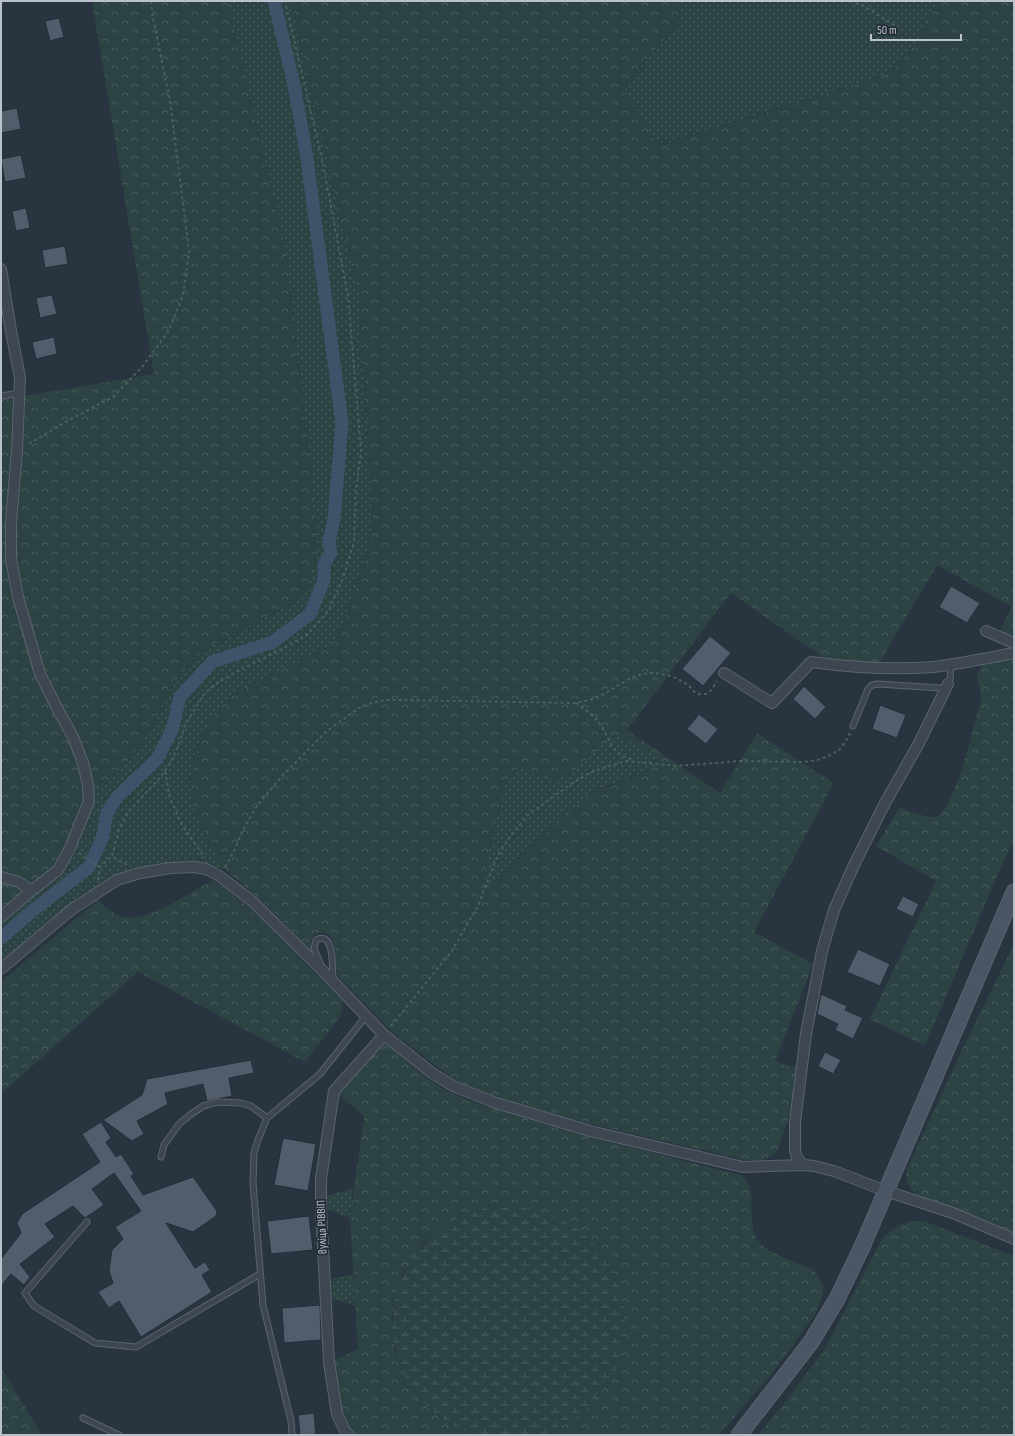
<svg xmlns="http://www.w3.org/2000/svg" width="1015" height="1436" viewBox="0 0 1015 1436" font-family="'Sofia Sans Condensed',sans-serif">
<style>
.grass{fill:url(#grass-dots)}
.forest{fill:url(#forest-crowns);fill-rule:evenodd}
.wetland{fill:url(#wetland-marsh)}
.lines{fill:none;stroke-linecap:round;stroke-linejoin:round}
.canal{stroke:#405269;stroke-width:13}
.building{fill:#525d6c;stroke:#242d38}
.lane-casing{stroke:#5b646e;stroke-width:7}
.street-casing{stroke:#5b646e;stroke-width:12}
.secondary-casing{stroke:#5b646e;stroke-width:17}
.path{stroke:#4b5f61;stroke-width:2;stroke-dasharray:3 3;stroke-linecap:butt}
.lane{stroke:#3d4651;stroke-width:5}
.street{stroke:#3d4651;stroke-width:10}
.secondary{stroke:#4b5564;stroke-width:15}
.labels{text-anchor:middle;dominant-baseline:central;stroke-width:3.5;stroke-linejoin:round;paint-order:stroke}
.street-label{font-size:12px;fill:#bac1cb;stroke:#222b36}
</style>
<defs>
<pattern id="grass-dots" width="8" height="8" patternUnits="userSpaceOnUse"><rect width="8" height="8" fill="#2c4243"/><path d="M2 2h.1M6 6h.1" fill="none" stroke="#485c5d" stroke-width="1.8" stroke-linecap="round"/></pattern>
<pattern id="forest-crowns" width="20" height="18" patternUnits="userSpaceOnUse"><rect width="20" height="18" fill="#2c4243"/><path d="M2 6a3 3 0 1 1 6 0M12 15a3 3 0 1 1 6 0" fill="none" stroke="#485c5d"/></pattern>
<pattern id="wetland-marsh" width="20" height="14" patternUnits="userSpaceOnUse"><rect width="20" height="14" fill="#2c4243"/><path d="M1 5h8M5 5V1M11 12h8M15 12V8" fill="none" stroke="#485c5d"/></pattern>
</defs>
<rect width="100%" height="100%" fill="#293441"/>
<!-- grass -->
<path class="grass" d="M 227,1 L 291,1 L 359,295 L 373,520 L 365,561 L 347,613 L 336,638 L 328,647 L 317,653 L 269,675 L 242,689 L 222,704 L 202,737 L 195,755 L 192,770 L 190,784 L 192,803 L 209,844 L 224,869 L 195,863 L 116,876 L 94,888 L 68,907 L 1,961 L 1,919 L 93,797 L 122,769 L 150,732 L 170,689 L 198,653 L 294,603 L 313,492 L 285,246 Z
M 677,1 L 938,1 C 925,26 912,58 886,73 C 880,77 872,79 866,81 L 670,142 C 662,143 658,142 652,136 L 626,93 L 625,88 L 627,83 L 677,25 L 679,13 Z
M 614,735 C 622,736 649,750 654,756 C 655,758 656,760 656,762 L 654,768 L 599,789 L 583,799 L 496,880 L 491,884 L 486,884 L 483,881 L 483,876 L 506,782 C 516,761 528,770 544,779 Z
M 353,1189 L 350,1218 L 325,1208 L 325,1196 Z
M 353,1274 L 355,1306 L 329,1297 L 328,1280 Z"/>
<!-- forest -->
<path class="forest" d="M 92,1 L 227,1 L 285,246 L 313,492 L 318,560 L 308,586 L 294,603 L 198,653 L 170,689 L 150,732 L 122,769 L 89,801 L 58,870 L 31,889 L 1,876 L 1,400 L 154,374 Z
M 291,1 L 677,1 L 679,13 L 677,25 L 627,82 L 625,88 L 626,93 L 652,136 C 661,145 667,143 678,140 L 866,81 C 872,79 880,77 886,73 C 912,58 925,26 938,1 L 1014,1 L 1014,638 L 1000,631 L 1012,607 L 937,565 L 877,667 L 834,665 L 731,593 L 627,730 L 720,793 L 757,733 L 834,783 L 754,932 L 813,964 L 776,1059 C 782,1068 796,1066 806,1067 L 778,1149 C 769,1161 759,1161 745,1160 L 591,1124 L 497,1099 L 453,1079 L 392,1032 L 338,976 L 334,944 C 333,938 330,935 325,932 L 315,934 C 310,940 310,945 312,953 L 268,906 L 224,869 L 209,844 L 192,803 L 190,784 L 195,755 L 202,737 L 209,722 L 222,704 L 242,689 L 269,675 L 317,653 L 328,647 L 336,638 L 347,613 L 365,561 L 373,520 L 359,295 ZM 614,735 C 622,736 649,750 654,756 C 655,758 656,760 656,762 L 654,768 L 591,793 L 583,799 L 496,880 L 491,884 L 486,884 L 483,881 L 483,876 L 506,782 C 521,752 536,785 559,779 C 574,774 597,749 609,738 Z
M 1014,658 L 1014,839 L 998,874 L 925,1046 L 870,1019 L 936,881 L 876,846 L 900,807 C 908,810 926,819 935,817 C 955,811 974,724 980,704 L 981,696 L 977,675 L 983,664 Z
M 1,878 L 30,891 L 1,915 Z
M 213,880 L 247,906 L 342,1000 L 343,1007 L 340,1017 L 305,1062 L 138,972 L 1,1094 L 1,982 L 98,900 C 105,907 113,914 124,917 C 147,923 193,891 213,880 Z
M 1014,944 L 1014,1233 L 922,1198 C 911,1191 906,1184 906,1171 L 962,1050 Z
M 382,1041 L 425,1077 L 447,1091 L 473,1102 L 577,1134 L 741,1175 C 761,1190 743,1223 760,1243 C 768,1253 799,1264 812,1269 L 817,1274 L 823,1286 L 823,1294 L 815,1315 L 773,1372 L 719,1435 L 540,1435 L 546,1434 L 496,1207 L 458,1218 L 425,1241 L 402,1274 L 392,1313 L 395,1352 L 439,1417 L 472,1434 L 476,1435 L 351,1435 L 342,1421 L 332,1361 L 358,1349 L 350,1218 L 364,1116 L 337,1093 Z
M 912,1221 L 924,1221 L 1014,1256 L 1014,1435 L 758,1435 L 779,1410 L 824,1350 L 882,1239 C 892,1229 899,1224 912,1221 Z
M 1,1368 L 42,1435 L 1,1435 Z"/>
<!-- wetland -->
<path class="wetland" d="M393 1323a116 116 0 1 1 232 0a116 116 0 1 1-232 0Z"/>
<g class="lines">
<!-- canal -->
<path class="canal" d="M 1,938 L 36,908 L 89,867 L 102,839 L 107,813 L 117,797 L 157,759 L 172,730 L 180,697 L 212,662 L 273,642 L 310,614 L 324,580 L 324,564 L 331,553 L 329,542 L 334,519 L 342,423 L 306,152 L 294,85 L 274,1"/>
</g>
<!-- building -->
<path class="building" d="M 59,18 L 64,37 L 50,41 L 45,21 Z
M 17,108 L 21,129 L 1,133 L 1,111 Z
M 21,155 L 26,178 L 5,182 L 1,159 Z
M 26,208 L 30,228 L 16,231 L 12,211 Z
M 65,246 L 68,264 L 45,268 L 42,250 Z
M 52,295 L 57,314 L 40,318 L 36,298 Z
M 54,337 L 57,354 L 36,359 L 32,342 Z
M 951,586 L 980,603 L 967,623 L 939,607 Z
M 710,636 L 731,653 L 703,686 L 682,669 Z
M 804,686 L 826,707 L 815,719 L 793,699 Z
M 880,705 L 906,715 L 897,738 L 872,729 Z
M 699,714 L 718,729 L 706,744 L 687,729 Z
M 903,896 L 919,904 L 913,917 L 896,909 Z
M 858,949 L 890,964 L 880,986 L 847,972 Z
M 821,994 L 847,1006 L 845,1010 L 863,1018 L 853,1039 L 835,1030 L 838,1024 L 817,1014 Z
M 825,1052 L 841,1060 L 833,1074 L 818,1066 Z
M 251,1060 L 254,1073 L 229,1078 L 232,1096 L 207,1101 L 203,1084 L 165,1093 L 168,1104 L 137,1121 L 144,1134 L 132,1141 L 103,1120 L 142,1095 L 147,1079 Z
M 101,1122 L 111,1138 L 106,1142 L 116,1157 L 121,1154 L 134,1174 L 131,1176 L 143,1195 L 193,1177 L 217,1211 L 216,1216 L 193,1232 L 166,1223 L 195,1268 L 205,1262 L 210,1270 L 202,1275 L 212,1292 L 141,1337 L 119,1301 L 109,1308 L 98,1292 L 113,1283 L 109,1270 L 112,1250 L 123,1239 L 115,1227 L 141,1211 L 114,1173 L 92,1189 L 104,1205 L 85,1218 L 73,1206 L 45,1224 L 55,1237 L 20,1264 L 30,1277 L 24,1285 L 11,1274 L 1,1286 L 1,1259 L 21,1233 L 17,1223 L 22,1214 L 100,1162 L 82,1134 Z
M 283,1138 L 316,1144 L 308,1191 L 274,1185 Z
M 309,1216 L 313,1250 L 271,1254 L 267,1221 Z
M 320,1305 L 321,1340 L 284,1343 L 282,1308 Z
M 314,1413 L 316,1435 L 300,1435 L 298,1415 Z"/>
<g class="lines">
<defs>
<path id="lane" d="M 1,396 L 20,393
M 853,726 L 868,689 L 872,685 L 878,684 L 941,688 L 945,687 L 950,679 L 951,665
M 321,966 L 314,948 L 316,940 C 335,930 332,968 333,979
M 267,1118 L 258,1140 L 254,1153 L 253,1183 L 263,1305 L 291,1421 L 292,1435
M 161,1157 L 164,1145 L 179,1124 L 190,1115 L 203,1106 L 218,1102 L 241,1103 L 251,1106 L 267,1118 L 320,1074 L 366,1016
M 87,1222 L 25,1293 L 34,1306 L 95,1343 L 136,1347 L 260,1274
M 83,1418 L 119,1435"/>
<path id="street" d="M 1,269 L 11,331 L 20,378 L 17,450 L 11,523 L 11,559 L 18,597 L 40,674 L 58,710 L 73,737 L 83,763 L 88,785 L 89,801 L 70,848 L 58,870 L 31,891
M 986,631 L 1014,643
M 724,673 L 772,703 L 811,662 C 848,667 895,670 933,667 C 960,664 987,658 1014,653
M 1,877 L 19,882 L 31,891 L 1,917
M 1,969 L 71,910 L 117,880 L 140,873 L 170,868 L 194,867 L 206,869 L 218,875 L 252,901 L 324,972 L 384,1035 L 432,1073 L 453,1086 L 496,1103 L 590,1131 L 743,1167 L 803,1165 L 814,1166 L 834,1171 L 886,1191 L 953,1213 L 1014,1239
M 803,1165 L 797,1158 L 795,1150 L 795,1122 L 806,1034 L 822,951 L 834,910 L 854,865 L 885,803 L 918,745 L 948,684
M 349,1435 L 345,1431 L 337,1414 L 329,1362 L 321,1209 L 321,1179 L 334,1091 L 384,1035"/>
<path id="secondary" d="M 739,1435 L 811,1342 L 837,1299 L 862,1247 L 1014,892"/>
</defs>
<!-- lane casing -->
<use href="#lane" class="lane-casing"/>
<!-- street casing -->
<use href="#street" class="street-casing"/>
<!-- secondary casing -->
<use href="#secondary" class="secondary-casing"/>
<!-- path -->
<path class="path" d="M 850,1 L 864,6 L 897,27
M 29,444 L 69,420 L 113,397 L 142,367 L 168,332 L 183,296 L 189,251 L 170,101 L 153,18 L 151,1
M 576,703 C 583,708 591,713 596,719 C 610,734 608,754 634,760
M 165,771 L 170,798 L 182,825 L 205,858
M 79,853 L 100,867
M 127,865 L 112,856 L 119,829 L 129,811 L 157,781 L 170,764 L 179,744 L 186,723 L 204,694 L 216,684 L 234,673 L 282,649 L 307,635 L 319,622 L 329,610 L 343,578 L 354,542 L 356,490 L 361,451 L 348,296 L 323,164 L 285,1
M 225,867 L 234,851 L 241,834 L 256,807 L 282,776 L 327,731 L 359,708 L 372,703 L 385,700 L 397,700 L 575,703 C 584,701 593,700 602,695 C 618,687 632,673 652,673 C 665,673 679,678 689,686 C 692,688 693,691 696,693 C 699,695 704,695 708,693 C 712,690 715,684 717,681
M 98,880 L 100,867 L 112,856
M 391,1026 L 451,952 L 478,906 L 497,857 L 511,835 L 529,814 L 568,786 L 589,773 L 609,766 L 626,761 L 677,766 L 739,761 L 804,762 L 817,760 L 829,756 L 840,749 L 847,739 L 850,733"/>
<!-- lane -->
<use href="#lane" class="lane"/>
<!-- street -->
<use href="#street" class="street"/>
<!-- secondary -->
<use href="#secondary" class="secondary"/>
</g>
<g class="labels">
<!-- street labels -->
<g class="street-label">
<text transform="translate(322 1227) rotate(-92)">вуліца РІВВіП</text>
</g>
</g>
<!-- border -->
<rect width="1015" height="1436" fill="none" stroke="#bac1cb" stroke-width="4"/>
<!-- scale -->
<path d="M871 34v6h90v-6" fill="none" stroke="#bac1cb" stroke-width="2"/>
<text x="877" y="34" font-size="12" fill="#bac1cb" stroke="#222b36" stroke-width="3" paint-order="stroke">50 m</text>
</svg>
